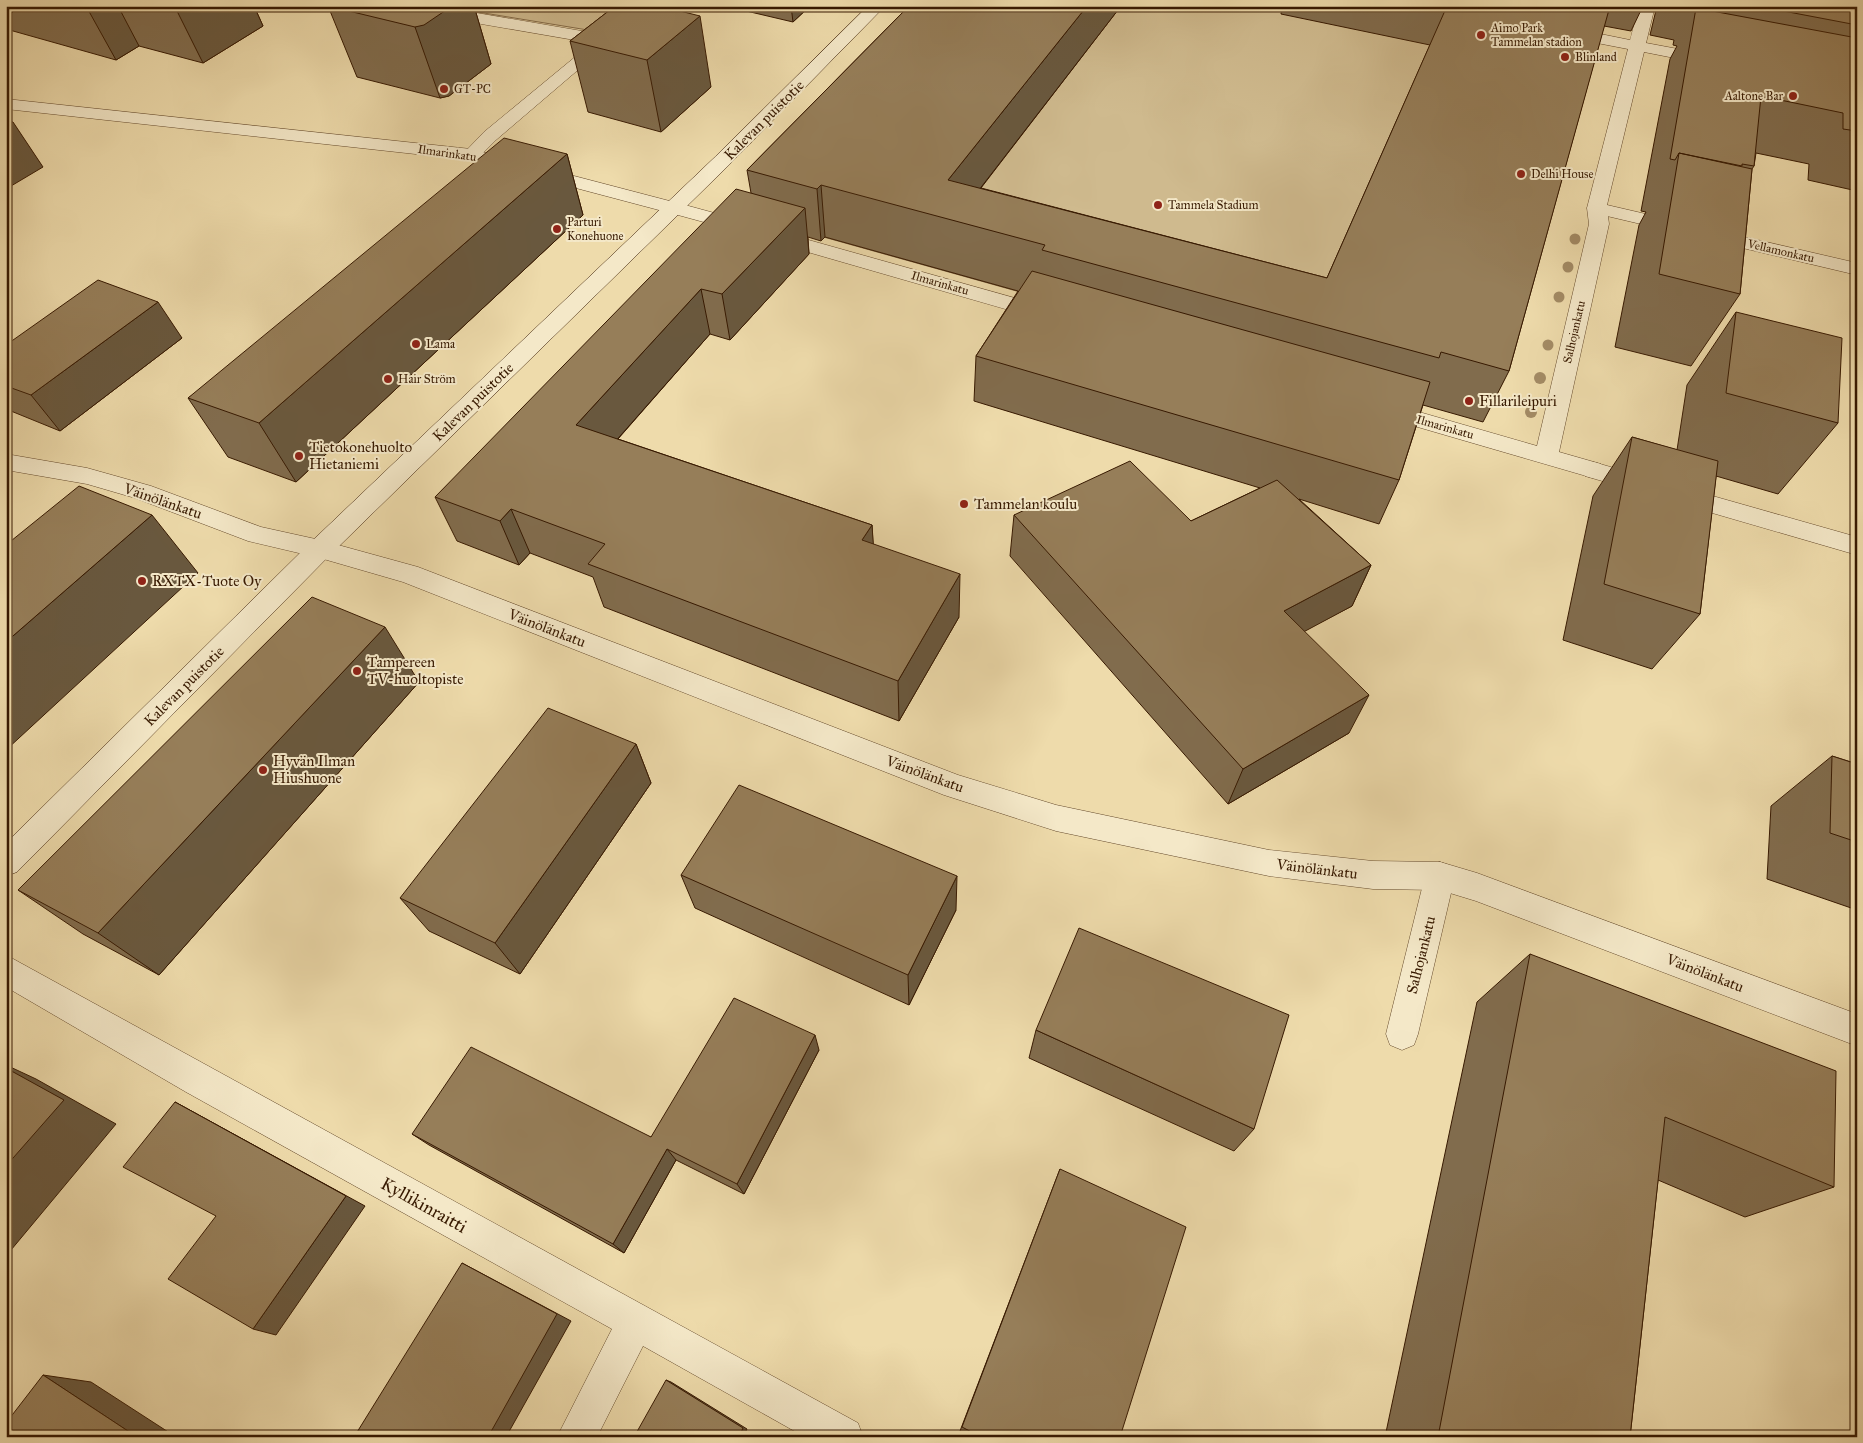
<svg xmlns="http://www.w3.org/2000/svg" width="1863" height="1443" viewBox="0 0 1863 1443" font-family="'IM FELL Great Primer',serif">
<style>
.green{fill:#cfba8e;stroke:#836a48}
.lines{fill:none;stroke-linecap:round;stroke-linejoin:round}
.service-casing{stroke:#654a2c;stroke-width:1}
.pedestrian-casing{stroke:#654a2c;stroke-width:1}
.minor-casing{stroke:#654a2c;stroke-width:1}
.secondary-casing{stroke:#371901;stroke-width:1}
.service{fill:#f4e8c8;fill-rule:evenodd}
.pedestrian{fill:#f4e8c8;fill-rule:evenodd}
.minor{fill:#f4e8c8;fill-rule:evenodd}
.secondary{fill:#f4e8c8;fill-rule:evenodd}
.tree{fill:#a38b65}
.wall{fill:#816c4d;stroke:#371901}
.shaded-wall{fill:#69583e;stroke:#371901}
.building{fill:#967e59;stroke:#371901}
.poi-dot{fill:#8f2418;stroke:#f4e8c8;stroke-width:2}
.labels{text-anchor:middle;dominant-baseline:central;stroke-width:4;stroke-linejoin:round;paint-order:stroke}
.far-poi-label{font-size:12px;fill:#371901;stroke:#f4e8c8;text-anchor:start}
.far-street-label{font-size:12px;fill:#371901;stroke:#f4e8c8}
.street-label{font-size:15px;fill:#371901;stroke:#f4e8c8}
.poi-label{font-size:15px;fill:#371901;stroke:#f4e8c8;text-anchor:start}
.near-street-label{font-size:18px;fill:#371901;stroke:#f4e8c8}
</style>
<rect width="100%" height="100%" fill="#eedbab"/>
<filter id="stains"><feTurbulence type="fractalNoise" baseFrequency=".004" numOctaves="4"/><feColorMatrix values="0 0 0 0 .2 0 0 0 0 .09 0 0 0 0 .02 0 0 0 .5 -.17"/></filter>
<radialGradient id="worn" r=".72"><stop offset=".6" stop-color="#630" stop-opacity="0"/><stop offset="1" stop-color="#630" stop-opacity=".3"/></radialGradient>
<!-- green -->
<path class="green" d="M 441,6 L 640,6 L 606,33 Z
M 1020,6 L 1364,6 L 1527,39 L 1402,399 L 820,236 Z"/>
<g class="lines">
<defs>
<path id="service" d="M 398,6 L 436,6 L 605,35 L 611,36 L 613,40 L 496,140 L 477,159 L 465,159 L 462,155 L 484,132 L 592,43 L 406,11 Z
M 674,202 L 740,220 L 743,224 L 740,228 L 733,230 L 667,212 L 664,208 L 667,204 Z
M 1440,862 L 1451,866 L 1455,876 L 1418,1034 L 1414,1045 L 1402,1050 L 1390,1045 L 1386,1034 L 1425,876 L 1429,866 Z"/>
<path id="pedestrian" d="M 1597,202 L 1604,204 L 1607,208 L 1609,224 L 1559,452 L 1601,464 L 1605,470 L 1601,476 L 1593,478 L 1373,414 L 1370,409 L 1373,404 L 1381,401 L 1537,446 L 1589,224 L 1587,208 L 1590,204 Z
M 773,230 L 1054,309 L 1057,314 L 1054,319 L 1047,321 L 766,240 L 763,236 L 766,232 Z"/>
<path id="minor" d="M 1639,6 L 1655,6 L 1646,43 L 1710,55 L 1716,56 L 1718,60 L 1716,64 L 1710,65 L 1644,52 L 1607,205 L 1857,263 L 1857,275 L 1590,212 L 1587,208 L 1628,49 L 1566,37 L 1558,32 L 1566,27 L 1630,40 Z
M 6,99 L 471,149 L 681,204 L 684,208 L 681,212 L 674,214 L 470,160 L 6,109 Z
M 6,454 L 87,468 L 151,486 L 261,527 L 320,540 L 418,567 L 958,775 L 1056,805 L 1269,850 L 1373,861 L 1440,862 L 1477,873 L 1857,1014 L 1857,1046 L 1476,901 L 1440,890 L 1373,889 L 1269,876 L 1056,831 L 944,795 L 403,582 L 320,558 L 248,541 L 135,498 L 87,484 L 6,470 Z
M 1593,462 L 1857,537 L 1857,555 L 1585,476 L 1581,470 L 1585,464 Z
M 6,955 L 858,1423 L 863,1437 L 805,1437 L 643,1346 L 597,1437 L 557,1437 L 612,1329 L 186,1092 L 6,987 Z"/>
<path id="secondary" d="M 868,6 L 885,6 L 729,165 L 329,556 L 17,872 L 6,876 L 6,843 L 311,542 L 715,157 Z"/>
</defs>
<!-- service casing -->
<use href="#service" class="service-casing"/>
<!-- pedestrian casing -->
<use href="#pedestrian" class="pedestrian-casing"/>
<!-- minor casing -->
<use href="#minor" class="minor-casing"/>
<!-- secondary casing -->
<use href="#secondary" class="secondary-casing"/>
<!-- service -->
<use href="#service" class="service"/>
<!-- pedestrian -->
<use href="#pedestrian" class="pedestrian"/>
<!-- minor -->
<use href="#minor" class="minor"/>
<!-- secondary -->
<use href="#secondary" class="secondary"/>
</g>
<!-- trees -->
<g class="tree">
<circle cx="1575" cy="239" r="5.5"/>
<circle cx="1568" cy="267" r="5.5"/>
<circle cx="1559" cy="297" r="5.5"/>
<circle cx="1548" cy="345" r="5.5"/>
<circle cx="1540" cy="378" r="6"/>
<circle cx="1531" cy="412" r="6"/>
</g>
<!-- wall -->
<path class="wall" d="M 6,6 L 254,6 L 263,26 L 203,63 L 139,46 L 116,60 L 6,29 Z
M 328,6 L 474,6 L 491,64 L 449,96 L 440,98 L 357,77 Z
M 615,6 L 711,87 L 661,132 L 588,112 L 570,41 Z
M 725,6 L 810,6 L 793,22 Z
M 909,6 L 1121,6 L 981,188 L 1327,278 L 1430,45 L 1281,14 L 1282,6 L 1643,6 L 1631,31 L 1604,26 L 1509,371 L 1483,422 L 1423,405 L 1399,480 L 1379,524 L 1299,499 L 1371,565 L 1352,606 L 1304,631 L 1349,733 L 1228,804 L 1010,556 L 1014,515 L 1191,521 L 1260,488 L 974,401 L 976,356 L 1018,291 L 825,237 L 821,241 L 808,237 L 809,254 L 730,340 L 710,334 L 618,439 L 872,525 L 873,544 L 959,617 L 899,721 L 604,607 L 593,577 L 530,553 L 519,565 L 457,541 L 435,497 L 751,193 L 747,170 Z
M 1657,6 L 1857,6 L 1857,191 L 1808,180 L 1809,164 L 1756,153 L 1754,166 L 1752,169 L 1740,294 L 1691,366 L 1615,347 L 1639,225 L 1646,212 L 1641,211 L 1670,59 L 1677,46 L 1673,45 L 1674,40 L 1650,35 Z
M 567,154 L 583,215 L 296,482 L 228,457 L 188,398 Z
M 1736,312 L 1838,423 L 1778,494 L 1716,476 L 1700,614 L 1652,669 L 1563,640 L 1593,496 L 1632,437 L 1677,450 L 1687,385 Z
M 182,338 L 60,431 L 6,409 L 6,345 Z
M 419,682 L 159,975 L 83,934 L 18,890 Z
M 636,744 L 651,783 L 520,974 L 429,931 L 400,898 Z
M 1832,756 L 1857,764 L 1857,910 L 1767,879 L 1771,806 Z
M 681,875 L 956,910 L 909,1005 L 695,908 Z
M 1530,954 L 1834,1187 L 1745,1217 L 1658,1180 L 1630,1437 L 1385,1437 L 1477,1002 Z
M 1036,1030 L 1254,1129 L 1234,1151 L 1029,1058 Z
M 819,1050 L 744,1194 L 676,1160 L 624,1253 L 429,1145 L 412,1134 L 651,1137 Z
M 1060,1169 L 1120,1437 L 970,1437 L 960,1431 Z"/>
<!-- shaded-wall -->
<path class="shaded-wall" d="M 86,6 L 118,6 L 139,46 L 116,60 Z
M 181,6 L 254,6 L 263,26 L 203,63 L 176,9 Z
M 452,6 L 474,6 L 491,64 L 449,96 L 440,98 L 415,27 Z
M 791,6 L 810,6 L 793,22 Z
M 1087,6 L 1121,6 L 955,221 L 948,180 Z
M 700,16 L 711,87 L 661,132 L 647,60 Z
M 13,122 L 43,167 L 6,189 L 6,127 Z
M 567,154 L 583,215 L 296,482 L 259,423 Z
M 821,185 L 825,237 L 821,241 L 817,189 Z
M 805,208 L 809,254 L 730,340 L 722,294 Z
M 701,289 L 710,334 L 591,469 L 576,425 Z
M 158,302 L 182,338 L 60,431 L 31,395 Z
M 511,509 L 530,553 L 519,565 L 500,521 Z
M 152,515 L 198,573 L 6,750 L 6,642 Z
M 872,525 L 875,569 L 862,540 Z
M 1371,565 L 1352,606 L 1268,651 L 1284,611 Z
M 960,574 L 959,617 L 899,721 L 898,681 Z
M 385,627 L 419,682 L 159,975 L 98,933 Z
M 1369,695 L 1349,733 L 1228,804 L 1243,769 Z
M 636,744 L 651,783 L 520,974 L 495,943 Z
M 957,876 L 956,910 L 909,1005 L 908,975 Z
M 815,1035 L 819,1050 L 744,1194 L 737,1184 Z
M 6,1065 L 36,1079 L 116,1124 L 6,1256 Z
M 175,1102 L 365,1206 L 276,1335 L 253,1329 L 346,1196 Z
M 667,1149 L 676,1160 L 624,1253 L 613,1244 Z
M 462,1263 L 571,1321 L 506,1437 L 488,1437 Z
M 43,1375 L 91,1382 L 176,1437 L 137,1437 Z
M 666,1380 L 671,1382 L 747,1429 L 743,1437 L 739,1437 Z"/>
<!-- building -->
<path class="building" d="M 164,6 L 181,6 L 176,9 Z
M 328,6 L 452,6 L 424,25 L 415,27 Z
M 615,6 L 660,6 L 700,16 L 647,60 L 570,41 Z
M 909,6 L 1087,6 L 948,180 L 1327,278 L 1447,6 L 1610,6 L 1509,371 L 1441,352 L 1439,358 L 1042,250 L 1045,245 L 821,185 L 817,189 L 747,170 Z
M 1757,6 L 1857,6 L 1857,25 Z
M 1696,8 L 1857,38 L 1857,131 L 1843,129 L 1843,113 L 1761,96 L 1754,166 L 1742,164 L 1742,166 L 1679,153 L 1675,160 L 1670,159 Z
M 6,120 L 13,122 L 6,127 Z
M 504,138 L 567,154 L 259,423 L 188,398 Z
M 1679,153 L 1752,169 L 1740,294 L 1659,274 Z
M 736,189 L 805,208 L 722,294 L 701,289 L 576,425 L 872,525 L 862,540 L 960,574 L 898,681 L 588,564 L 605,544 L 511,509 L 500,521 L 435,497 Z
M 1032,271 L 1430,382 L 1399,480 L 976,356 Z
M 98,280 L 158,302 L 31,395 L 6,386 L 6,345 Z
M 1736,312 L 1842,338 L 1838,423 L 1726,393 Z
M 1632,437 L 1718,461 L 1700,614 L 1604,584 Z
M 1130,461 L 1191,521 L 1277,480 L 1371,565 L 1284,611 L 1369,695 L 1243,769 L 1014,515 Z
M 79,486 L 152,515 L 6,642 L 6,545 Z
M 312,597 L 385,627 L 98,933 L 18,890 Z
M 548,708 L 636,744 L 495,943 L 400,898 Z
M 1832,756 L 1857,764 L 1857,842 L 1830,833 Z
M 739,785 L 957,876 L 908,975 L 681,875 Z
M 1079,928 L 1289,1015 L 1254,1129 L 1036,1030 Z
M 1530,954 L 1836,1071 L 1834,1187 L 1665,1117 L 1630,1437 L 1438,1437 Z
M 734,998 L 815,1035 L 737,1184 L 667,1149 L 613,1244 L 412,1134 L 471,1047 L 651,1137 Z
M 6,1068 L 64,1100 L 6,1166 Z
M 175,1102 L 346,1196 L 253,1329 L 168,1279 L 216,1216 L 123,1167 Z
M 1060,1169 L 1186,1227 L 1120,1437 L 981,1437 L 962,1427 Z
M 462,1263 L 557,1314 L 488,1437 L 354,1437 Z
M 43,1375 L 137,1437 L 6,1437 L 6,1423 Z
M 666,1380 L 743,1428 L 739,1437 L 634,1437 Z"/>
<!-- markers -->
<g class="poi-dot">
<circle cx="1481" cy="35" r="5"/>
<circle cx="1565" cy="57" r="5"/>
<circle cx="444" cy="89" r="5"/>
<circle cx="1793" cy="96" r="5"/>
<circle cx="1521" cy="174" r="5"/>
<circle cx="1158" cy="205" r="5"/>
<circle cx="557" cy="229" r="5"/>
<circle cx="416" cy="344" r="5"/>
<circle cx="388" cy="379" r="5"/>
<circle cx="1469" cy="401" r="5"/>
<circle cx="299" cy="456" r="5"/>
<circle cx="964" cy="504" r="5"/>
<circle cx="142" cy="581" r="5"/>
<circle cx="357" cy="671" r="5"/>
<circle cx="263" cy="770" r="5"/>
</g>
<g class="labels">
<!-- far-poi labels -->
<g class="far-poi-label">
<text x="1491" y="28">Aimo Park<tspan x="1491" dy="14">Tammelan stadion</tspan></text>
<text x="1575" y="57">Blinland</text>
<text x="454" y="89">GT-PC</text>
<text x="1783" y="96" text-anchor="end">Aaltone Bar</text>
<text x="1531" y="174">Delhi House</text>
<text x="1168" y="205">Tammela Stadium</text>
<text x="567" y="222">Parturi<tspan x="567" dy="14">Konehuone</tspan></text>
<text x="426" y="344">Lama</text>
<text x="398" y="379">Hair Ström</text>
</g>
<!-- far-street labels -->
<g class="far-street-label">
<text transform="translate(447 153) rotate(8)">Ilmarinkatu</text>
<text transform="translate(1781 251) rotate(13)">Vellamonkatu</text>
<text transform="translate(940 283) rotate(16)">Ilmarinkatu</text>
<text transform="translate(1574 332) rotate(-77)">Salhojankatu</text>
<text transform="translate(1445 427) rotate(16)">Ilmarinkatu</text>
</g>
<!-- street labels -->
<g class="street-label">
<text transform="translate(764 120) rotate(-45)">Kalevan puistotie</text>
<text transform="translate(473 402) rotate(-44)">Kalevan puistotie</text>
<text transform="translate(163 501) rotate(19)">Väinölänkatu</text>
<text transform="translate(547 628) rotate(21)">Väinölänkatu</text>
<text transform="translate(184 686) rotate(-45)">Kalevan puistotie</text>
<text transform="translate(925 774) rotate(20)">Väinölänkatu</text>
<text transform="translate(1317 869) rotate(7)">Väinölänkatu</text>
<text transform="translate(1421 955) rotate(-76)">Salhojankatu</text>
<text transform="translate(1705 973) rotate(21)">Väinölänkatu</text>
</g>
<!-- poi labels -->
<g class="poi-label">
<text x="1479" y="401">Fillarileipuri</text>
<text x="309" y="447">Tietokonehuolto<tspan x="309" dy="17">Hietaniemi</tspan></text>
<text x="974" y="504">Tammelan koulu</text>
<text x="152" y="581">RXTX-Tuote Oy</text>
<text x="367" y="662">Tampereen<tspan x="367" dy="17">TV-huoltopiste</tspan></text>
<text x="273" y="761">Hyvän Ilman<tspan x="273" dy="17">Hiushuone</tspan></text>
</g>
<!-- near-street labels -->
<g class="near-street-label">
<text transform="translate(424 1205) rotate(29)">Kyllikinraitti</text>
</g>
</g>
<!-- margin -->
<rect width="1863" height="1443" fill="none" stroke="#eedbab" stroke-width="25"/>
<rect x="8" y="8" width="1848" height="1428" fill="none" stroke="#371901" stroke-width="2.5"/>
<rect x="12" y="12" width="1838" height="1418" fill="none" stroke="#371901"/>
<rect width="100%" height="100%" filter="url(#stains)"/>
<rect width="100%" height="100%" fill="url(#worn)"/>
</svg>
